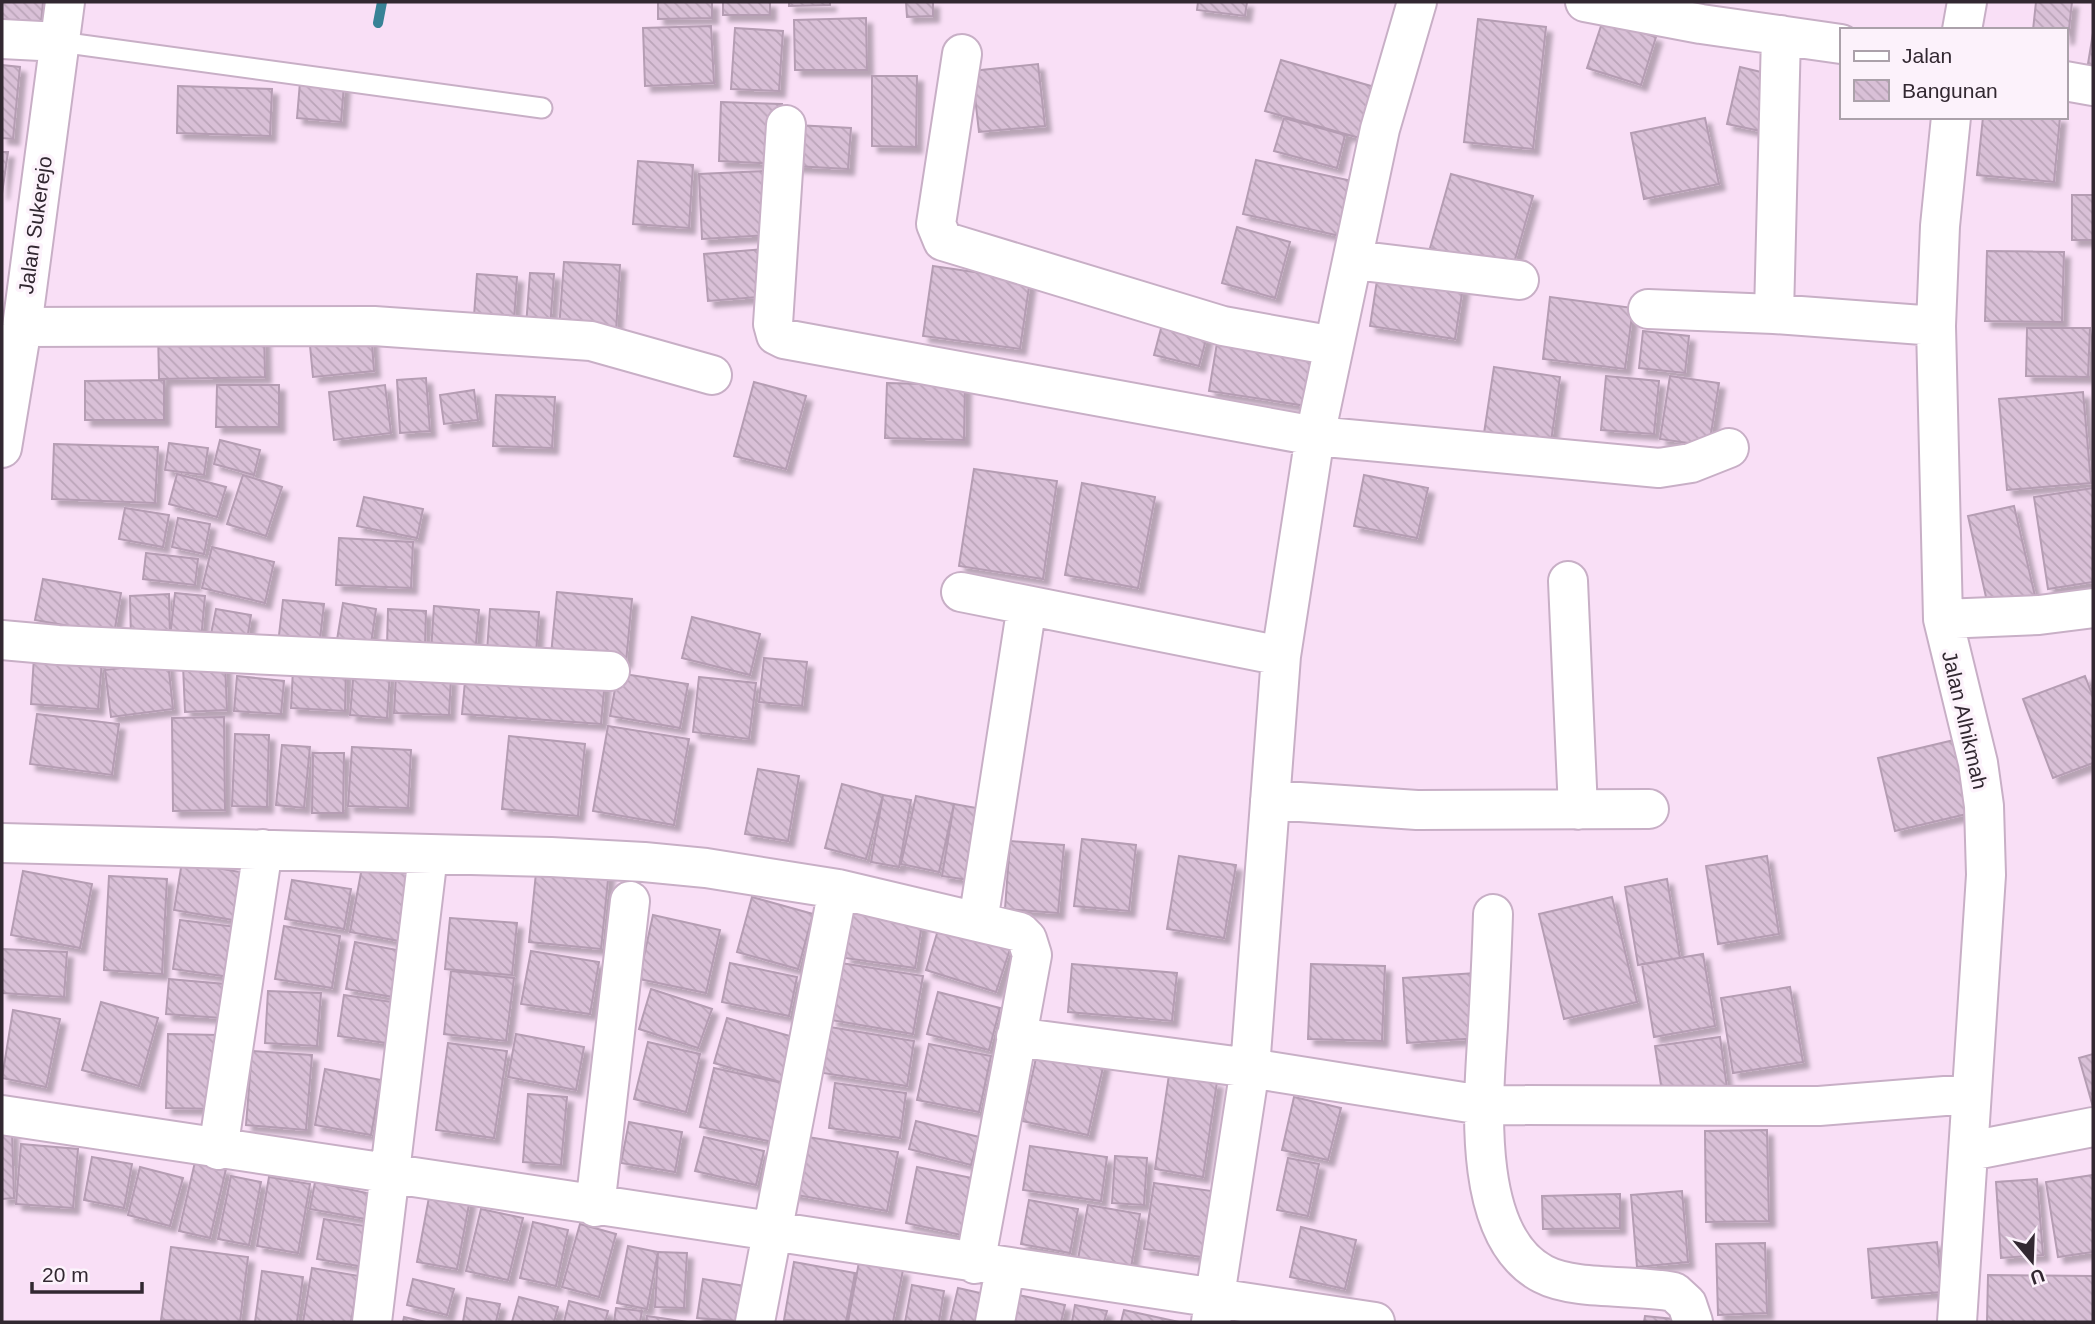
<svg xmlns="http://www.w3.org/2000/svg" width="2095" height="1324" viewBox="0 0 2095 1324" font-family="Arial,sans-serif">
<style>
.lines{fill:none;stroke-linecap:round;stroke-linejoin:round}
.stream{stroke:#388296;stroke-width:10}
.building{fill:url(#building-back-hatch);stroke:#b59db3;stroke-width:2;filter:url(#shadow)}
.lane-casing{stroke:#c8afc6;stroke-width:23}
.street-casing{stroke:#c8afc6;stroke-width:42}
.lane{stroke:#fff;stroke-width:19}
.street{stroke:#fff;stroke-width:38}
.labels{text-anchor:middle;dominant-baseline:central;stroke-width:7;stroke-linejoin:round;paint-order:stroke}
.street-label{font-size:21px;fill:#322831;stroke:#fcf2fb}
</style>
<defs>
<pattern id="building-back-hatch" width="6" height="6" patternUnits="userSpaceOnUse" patternTransform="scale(1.75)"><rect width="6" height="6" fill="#d9c0d7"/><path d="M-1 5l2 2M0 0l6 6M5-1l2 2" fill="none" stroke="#bba5b9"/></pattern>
<filter id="shadow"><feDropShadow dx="6" dy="6" stdDeviation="2" flood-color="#0004"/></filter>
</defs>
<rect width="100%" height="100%" fill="#f9dff6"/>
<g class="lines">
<!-- stream -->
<path class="stream" d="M 378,23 L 382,2"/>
</g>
<!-- building -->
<path class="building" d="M 2,2 L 43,2 L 41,23 L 2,19 Z
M 658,2 L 712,2 L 712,18 L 658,19 Z
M 723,2 L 770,2 L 770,15 L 723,15 Z
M 789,2 L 830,2 L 830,5 L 789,6 Z
M 906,2 L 933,2 L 933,16 L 907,17 Z
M 1198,2 L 1247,2 L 1245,16 L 1197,10 Z
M 2036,2 L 2072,2 L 2068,38 L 2065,38 L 2065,30 L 2033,30 Z
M 866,18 L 867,70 L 795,70 L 794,20 Z
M 1478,19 L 1546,27 L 1533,149 L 1464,142 Z
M 1603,20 L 1656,37 L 1641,85 L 1587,68 Z
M 711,26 L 714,83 L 645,86 L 643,28 Z
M 735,28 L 783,31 L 779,91 L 731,89 Z
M 2093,33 L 2093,71 L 2087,70 Z
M 1281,60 L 1378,88 L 1363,139 L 1265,111 Z
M 1038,64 L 1045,126 L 979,132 L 972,71 Z
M 2,65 L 20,67 L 13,139 L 2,138 Z
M 1740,67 L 1778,76 L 1765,132 L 1727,124 Z
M 872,76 L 917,76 L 916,147 L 872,146 Z
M 300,82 L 344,85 L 341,122 L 297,118 Z
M 178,86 L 272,89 L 270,136 L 177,133 Z
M 721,102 L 782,104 L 779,164 L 719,161 Z
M 1983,117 L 2060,117 L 2054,182 L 1977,175 Z
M 1284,118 L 1345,135 L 1337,168 L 1274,151 Z
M 1705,118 L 1719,184 L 1644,199 L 1631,133 Z
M 796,125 L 851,128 L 848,169 L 794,166 Z
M 2,152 L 8,152 L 2,194 Z
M 1256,160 L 1352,181 L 1340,236 L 1243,214 Z
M 638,161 L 693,165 L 689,228 L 633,224 Z
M 765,171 L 768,235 L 702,239 L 699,174 Z
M 1451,174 L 1533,196 L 1512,270 L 1430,248 Z
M 2072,195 L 2093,195 L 2093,240 L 2072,240 Z
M 1237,227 L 1290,242 L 1275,298 L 1222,283 Z
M 765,249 L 770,296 L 708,301 L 704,254 Z
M 1987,251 L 2064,252 L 2062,322 L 1985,321 Z
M 564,262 L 620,265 L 616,332 L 559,329 Z
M 933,266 L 1030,280 L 1020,349 L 923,336 Z
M 530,273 L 554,274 L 550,328 L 526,326 Z
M 477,274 L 517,277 L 514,320 L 474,316 Z
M 1378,274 L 1463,287 L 1455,339 L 1370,326 Z
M 1550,297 L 1633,308 L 1625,369 L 1543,359 Z
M 1164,317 L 1209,328 L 1199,366 L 1154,355 Z
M 264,328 L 265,377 L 159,379 L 158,330 Z
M 2027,328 L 2090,328 L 2088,377 L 2026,376 Z
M 371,330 L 374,371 L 313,377 L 309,335 Z
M 1219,331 L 1323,347 L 1313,407 L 1209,391 Z
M 1643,331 L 1689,336 L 1685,373 L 1639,368 Z
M 1494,367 L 1560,377 L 1550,449 L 1483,440 Z
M 1606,376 L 1659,381 L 1654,434 L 1601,430 Z
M 1670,376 L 1719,383 L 1709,446 L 1660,439 Z
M 426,378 L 430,431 L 400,433 L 397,380 Z
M 164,380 L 164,420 L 85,420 L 85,381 Z
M 754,382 L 806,396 L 786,469 L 734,456 Z
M 887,383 L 965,385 L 964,440 L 885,438 Z
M 217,385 L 279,385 L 279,427 L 216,427 Z
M 385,385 L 391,433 L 334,440 L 329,392 Z
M 474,390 L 478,420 L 444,424 L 440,395 Z
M 2083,392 L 2091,483 L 2007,490 L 1999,399 Z
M 496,395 L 555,397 L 552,448 L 493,446 Z
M 220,440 L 260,450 L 254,475 L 214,464 Z
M 169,443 L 208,448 L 204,475 L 165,470 Z
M 54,444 L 158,447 L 155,503 L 52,499 Z
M 974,469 L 1057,481 L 1043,579 L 959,566 Z
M 177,474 L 226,487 L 217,517 L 169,504 Z
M 243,475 L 282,487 L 266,536 L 227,524 Z
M 1364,475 L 1428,488 L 1417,538 L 1354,526 Z
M 1082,483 L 1155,497 L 1138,588 L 1065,575 Z
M 2093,488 L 2093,582 L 2048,589 L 2034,497 Z
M 364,497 L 423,509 L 417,538 L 357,526 Z
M 2014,506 L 2035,596 L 1988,606 L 1968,516 Z
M 125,508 L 169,515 L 163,547 L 119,539 Z
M 178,518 L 210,524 L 204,554 L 172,547 Z
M 339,538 L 413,542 L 411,588 L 336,585 Z
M 212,547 L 274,562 L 265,603 L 202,588 Z
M 146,553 L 198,559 L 195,585 L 143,579 Z
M 43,579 L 121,593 L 114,634 L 35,620 Z
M 557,592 L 632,599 L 626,662 L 551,655 Z
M 175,593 L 205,596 L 201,640 L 170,637 Z
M 169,594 L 170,637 L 131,639 L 130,596 Z
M 283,600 L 324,604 L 319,648 L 278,644 Z
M 343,603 L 376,609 L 370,651 L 336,646 Z
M 434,606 L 479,610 L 475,654 L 431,651 Z
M 216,609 L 251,615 L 247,640 L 211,634 Z
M 388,609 L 426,611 L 425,647 L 387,646 Z
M 490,609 L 539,612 L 536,654 L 487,651 Z
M 692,617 L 760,634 L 750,675 L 682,658 Z
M 34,657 L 102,661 L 98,709 L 31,704 Z
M 764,658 L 807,662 L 802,706 L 759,702 Z
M 168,662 L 173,709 L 111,717 L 105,670 Z
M 225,663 L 227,710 L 185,712 L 183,665 Z
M 293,669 L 346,671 L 345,711 L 291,708 Z
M 354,669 L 390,672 L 387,718 L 350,715 Z
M 466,670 L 605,680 L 601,724 L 462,714 Z
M 618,673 L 688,684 L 680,728 L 610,716 Z
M 396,675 L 451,678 L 449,715 L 394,713 Z
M 237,676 L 284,681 L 281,714 L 234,711 Z
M 2085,676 L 2093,697 L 2093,763 L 2053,778 L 2023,699 Z
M 699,677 L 756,683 L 749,739 L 693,732 Z
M 37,714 L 119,724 L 112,775 L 30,764 Z
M 224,717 L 225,810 L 173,811 L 172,718 Z
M 608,726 L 689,739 L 674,825 L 593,811 Z
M 235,734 L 269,735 L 267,807 L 232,806 Z
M 509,736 L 585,744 L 578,816 L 502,809 Z
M 1954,740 L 1971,813 L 1895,831 L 1878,758 Z
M 282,745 L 310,747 L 304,808 L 276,805 Z
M 352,747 L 411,750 L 408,808 L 348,806 Z
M 313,753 L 344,753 L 343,813 L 312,813 Z
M 758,769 L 799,776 L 788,841 L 745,834 Z
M 842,784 L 883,795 L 866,859 L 825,848 Z
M 883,795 L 911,800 L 899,867 L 871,862 Z
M 916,796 L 954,804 L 939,872 L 901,864 Z
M 954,804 L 993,811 L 982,882 L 942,876 Z
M 1082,839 L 1136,845 L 1129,911 L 1074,906 Z
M 1010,841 L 1064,845 L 1058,913 L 1005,909 Z
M 1179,856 L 1236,865 L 1224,938 L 1167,929 Z
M 1767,856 L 1779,934 L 1718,944 L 1706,866 Z
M 182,862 L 240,872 L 233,920 L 174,910 Z
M 363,862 L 412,871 L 399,941 L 350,932 Z
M 537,863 L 609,870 L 601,949 L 529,942 Z
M 23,871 L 92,884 L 80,948 L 11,935 Z
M 109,876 L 167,879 L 162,974 L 104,970 Z
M 1667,879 L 1680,958 L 1638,965 L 1625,887 Z
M 292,880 L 351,889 L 344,929 L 285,919 Z
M 752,897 L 813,914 L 798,969 L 737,952 Z
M 1612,897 L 1637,1002 L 1564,1019 L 1539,914 Z
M 852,908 L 923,918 L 915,968 L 845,958 Z
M 653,915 L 720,930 L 706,993 L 639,979 Z
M 450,918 L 517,923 L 512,975 L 445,969 Z
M 180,920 L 237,927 L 230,977 L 173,969 Z
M 941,920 L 1012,943 L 996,992 L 926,970 Z
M 284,926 L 340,936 L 332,988 L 275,979 Z
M 355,942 L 402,951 L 393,997 L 346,989 Z
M 2,949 L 67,952 L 64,997 L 2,993 Z
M 531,951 L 599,962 L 590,1014 L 521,1004 Z
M 1703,954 L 1715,1026 L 1654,1037 L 1642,964 Z
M 730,963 L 797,977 L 789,1016 L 722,1002 Z
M 841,963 L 923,976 L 913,1034 L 831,1020 Z
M 1072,964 L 1177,973 L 1172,1021 L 1068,1012 Z
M 1311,964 L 1385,966 L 1382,1041 L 1308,1039 Z
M 451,971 L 514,978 L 506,1041 L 444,1034 Z
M 1475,973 L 1479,1038 L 1407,1043 L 1403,978 Z
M 169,979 L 225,984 L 222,1018 L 166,1014 Z
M 1790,987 L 1803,1062 L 1733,1073 L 1721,998 Z
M 651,989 L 712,1009 L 698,1048 L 639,1029 Z
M 268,991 L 321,993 L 317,1046 L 265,1043 Z
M 938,992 L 1000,1008 L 989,1050 L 927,1034 Z
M 344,995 L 392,1002 L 386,1043 L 338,1036 Z
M 101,1002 L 158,1018 L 139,1086 L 82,1070 Z
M 13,1010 L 60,1019 L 46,1087 L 2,1078 Z
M 727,1018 L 800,1039 L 787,1084 L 714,1063 Z
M 830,1027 L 914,1041 L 907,1086 L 823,1073 Z
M 168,1034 L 220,1035 L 218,1109 L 166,1108 Z
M 516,1034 L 584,1047 L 576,1090 L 508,1077 Z
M 1720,1037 L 1727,1088 L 1663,1098 L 1655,1046 Z
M 648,1042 L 700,1054 L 686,1112 L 634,1099 Z
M 448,1043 L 507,1051 L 494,1138 L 436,1130 Z
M 929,1044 L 991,1056 L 979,1112 L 917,1100 Z
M 1038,1049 L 1104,1063 L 1088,1135 L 1022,1121 Z
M 252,1051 L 312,1055 L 306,1130 L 246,1125 Z
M 2093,1054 L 2093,1107 L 2079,1058 Z
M 714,1068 L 787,1084 L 773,1142 L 700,1127 Z
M 325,1069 L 381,1080 L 371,1135 L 315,1125 Z
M 1169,1075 L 1217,1082 L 1203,1177 L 1155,1169 Z
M 835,1083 L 906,1093 L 900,1138 L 829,1128 Z
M 528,1094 L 567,1097 L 561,1165 L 523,1162 Z
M 1294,1097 L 1341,1108 L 1328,1160 L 1282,1150 Z
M 916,1121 L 979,1137 L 971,1165 L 909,1149 Z
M 629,1122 L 682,1132 L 675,1172 L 621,1163 Z
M 1767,1130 L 1769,1221 L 1706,1222 L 1705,1131 Z
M 12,1131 L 14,1198 L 2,1199 L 2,1132 Z
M 802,1136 L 898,1152 L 887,1211 L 791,1194 Z
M 704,1137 L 764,1151 L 756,1185 L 695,1171 Z
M 21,1144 L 78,1149 L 73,1208 L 16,1204 Z
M 1030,1146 L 1107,1157 L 1101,1201 L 1023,1190 Z
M 1115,1156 L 1147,1158 L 1144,1205 L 1112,1203 Z
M 92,1157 L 132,1164 L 124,1208 L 84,1200 Z
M 1288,1158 L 1319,1164 L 1308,1216 L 1277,1210 Z
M 195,1162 L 226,1169 L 210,1238 L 179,1231 Z
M 140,1167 L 183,1178 L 170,1226 L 128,1215 Z
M 917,1167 L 977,1179 L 966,1236 L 906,1223 Z
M 2093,1175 L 2093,1252 L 2058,1257 L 2046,1182 Z
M 231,1176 L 261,1182 L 249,1245 L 218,1239 Z
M 269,1177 L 310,1184 L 298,1253 L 257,1246 Z
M 2037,1179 L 2043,1255 L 2001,1258 L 1996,1182 Z
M 315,1182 L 376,1195 L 371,1220 L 310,1209 Z
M 1154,1183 L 1219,1192 L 1209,1258 L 1144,1249 Z
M 1682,1191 L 1688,1262 L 1637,1267 L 1631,1195 Z
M 430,1192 L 470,1199 L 457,1269 L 417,1262 Z
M 1620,1194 L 1620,1228 L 1543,1229 L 1542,1196 Z
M 1029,1200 L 1078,1209 L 1070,1253 L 1021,1244 Z
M 1088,1205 L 1140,1214 L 1131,1268 L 1078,1259 Z
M 481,1209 L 523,1218 L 508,1280 L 466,1271 Z
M 324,1219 L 370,1227 L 364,1267 L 317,1259 Z
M 533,1222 L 568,1230 L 556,1286 L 520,1278 Z
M 580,1224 L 616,1234 L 599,1297 L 562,1287 Z
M 1301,1227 L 1356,1240 L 1345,1289 L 1290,1277 Z
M 1937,1242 L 1942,1292 L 1872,1298 L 1868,1249 Z
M 1765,1243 L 1767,1313 L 1718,1315 L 1716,1244 Z
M 628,1246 L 658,1252 L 647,1309 L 617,1303 Z
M 171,1247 L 248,1257 L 240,1322 L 161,1320 Z
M 658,1252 L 687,1253 L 684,1308 L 655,1307 Z
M 794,1262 L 855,1273 L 846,1322 L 784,1320 Z
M 859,1262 L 903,1270 L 893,1322 L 848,1322 Z
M 312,1268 L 359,1276 L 351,1322 L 303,1322 Z
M 262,1271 L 303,1277 L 297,1322 L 255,1322 Z
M 1988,1275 L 2093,1276 L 2093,1322 L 1987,1322 Z
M 413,1279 L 454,1289 L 447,1315 L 407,1305 Z
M 703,1279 L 757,1288 L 752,1322 L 697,1318 Z
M 912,1285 L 944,1291 L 939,1322 L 905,1322 Z
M 958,1288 L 998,1297 L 992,1322 L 950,1322 Z
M 1014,1294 L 1065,1305 L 1061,1322 L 1008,1322 Z
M 519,1297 L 558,1307 L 554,1322 L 512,1322 Z
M 467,1298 L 500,1304 L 496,1322 L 463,1322 Z
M 569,1301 L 608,1311 L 605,1322 L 564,1322 Z
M 1075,1305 L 1107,1311 L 1104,1322 L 1072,1322 Z
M 616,1308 L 642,1311 L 640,1322 L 614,1322 Z
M 1124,1310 L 1179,1322 L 1121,1322 Z
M 647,1316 L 688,1322 L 646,1322 Z
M 1645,1316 L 1683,1320 L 1683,1322 L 1644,1322 Z
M 404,1317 L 426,1322 L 403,1322 Z"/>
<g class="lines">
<defs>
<path id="lane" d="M 60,42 L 542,108"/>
<path id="street" d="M 1585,2 L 1701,24 L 1841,44
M 1962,30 L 1967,2
M 2,39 L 60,42
M 962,54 L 936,224 L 943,241 L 1223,326 L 1334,346
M 2065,81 L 2093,86
M 1951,117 L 1940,226 L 1936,326 L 1943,619 L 1978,763 L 1984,806 L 1986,875 L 1957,1322
M 786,125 L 773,324 L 776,335 L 784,339 L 1315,436 L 1659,468 L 1691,463 L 1729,448
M 1354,260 L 1519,280
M 1648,309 L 1774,314 L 1936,326
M 1774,314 L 1781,35
M 22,327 L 374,326 L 591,341 L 712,375
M 2,448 L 22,327 L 65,2
M 1568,581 L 1578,810
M 961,592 L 1281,656
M 1943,619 L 2039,615 L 2093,608
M 2,640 L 58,645 L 610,671
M 1270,800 L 1417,810 L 1649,809
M 2,843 L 551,857 L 644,862 L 706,868 L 838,889 L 1020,932 L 1027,939 L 1032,955 L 975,1264
M 1493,914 C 1492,951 1490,988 1488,1026 C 1484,1093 1469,1235 1543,1274 C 1575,1291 1637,1284 1674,1292 L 1687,1304 L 1693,1322
M 978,922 L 1027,605
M 1016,1037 L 1250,1068 L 1482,1105 L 1819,1106 L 1970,1094
M 2,1115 L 1375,1322
M 218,1150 L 263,849
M 1970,1151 L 2093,1127
M 595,1207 L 630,901
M 372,1322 L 428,855
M 755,1322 L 838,889
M 995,1322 L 1005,1269
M 1211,1322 L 1250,1068 L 1281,656 L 1315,436 L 1380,129 L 1417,2"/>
</defs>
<!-- lane casing -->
<use href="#lane" class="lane-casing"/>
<!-- street casing -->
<use href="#street" class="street-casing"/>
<!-- lane -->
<use href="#lane" class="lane"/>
<!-- street -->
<use href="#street" class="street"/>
</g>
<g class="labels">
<!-- street labels -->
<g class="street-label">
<text transform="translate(35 225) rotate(-82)">Jalan Sukerejo</text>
<text transform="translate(1965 720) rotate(77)">Jalan Alhikmah</text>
</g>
</g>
<!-- border -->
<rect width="2095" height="1324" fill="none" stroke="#322831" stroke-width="7"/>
<!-- legend -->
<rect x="1840" y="28" width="228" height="91" fill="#fcf2fb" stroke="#aba1aa" stroke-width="2"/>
<rect x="1854" y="51" width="35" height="10" fill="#ffffff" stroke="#aba1aa" stroke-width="2"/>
<text x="1902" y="63" font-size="21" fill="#322831">Jalan</text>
<rect x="1854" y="80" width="35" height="21" fill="url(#building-back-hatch)" stroke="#aba1aa" stroke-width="2"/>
<text x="1902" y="98" font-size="21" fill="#322831">Bangunan</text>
<!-- north arrow -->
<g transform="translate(2032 1261) rotate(161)" stroke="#fcf2fb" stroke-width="5" paint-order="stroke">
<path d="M0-5L12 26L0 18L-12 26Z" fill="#322831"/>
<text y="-10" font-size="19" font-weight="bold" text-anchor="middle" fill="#322831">U</text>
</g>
<!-- scale -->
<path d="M32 1282v10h110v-10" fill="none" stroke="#322831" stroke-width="3.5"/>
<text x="42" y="1282" font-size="21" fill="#322831" stroke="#fcf2fb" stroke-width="5" paint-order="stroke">20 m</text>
</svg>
